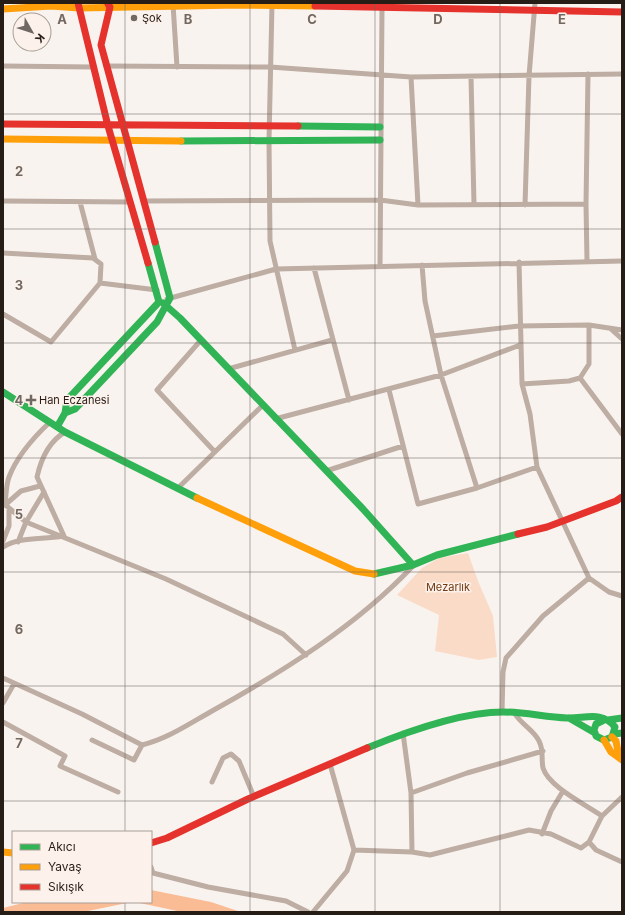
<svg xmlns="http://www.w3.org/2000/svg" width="625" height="915" viewBox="0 0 625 915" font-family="Inter,sans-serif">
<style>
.green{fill:#fadbc8}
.water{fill:#fabc95}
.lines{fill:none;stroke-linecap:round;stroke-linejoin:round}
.street{stroke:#bdada3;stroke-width:5}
.fast{stroke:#30b455;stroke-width:7}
.slow{stroke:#ff9f0a;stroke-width:7}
.jam{stroke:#e5322d;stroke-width:7}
.grid{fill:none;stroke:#706863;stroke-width:1;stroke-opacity:0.55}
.poi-dot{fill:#706863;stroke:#fdf2eb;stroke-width:1.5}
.labels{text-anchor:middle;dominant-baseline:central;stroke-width:3;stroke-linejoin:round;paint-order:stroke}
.poi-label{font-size:11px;fill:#271d17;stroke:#fdf2eb;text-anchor:start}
.park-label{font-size:11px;fill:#713a12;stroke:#fdf2eb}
.grid-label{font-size:13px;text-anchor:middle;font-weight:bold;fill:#706863;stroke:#fdf2eb;stroke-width:3;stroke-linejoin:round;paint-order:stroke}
</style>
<rect width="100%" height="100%" fill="#f9f3ef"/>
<!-- green -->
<path class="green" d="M 468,553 L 478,581 L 493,616 L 497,657 L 479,660 L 435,651 L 439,615 L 397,595 L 422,568 L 439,558 Z"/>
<!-- water -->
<path class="water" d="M 151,890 L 211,902 L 241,912 L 182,912 L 135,902 L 151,902 Z
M 27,902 L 132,902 L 83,912 L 3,912 L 3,908 Z"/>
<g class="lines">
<!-- street -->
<path class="street" d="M 173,4 L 177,67
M 272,4 L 269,140 L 270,241 L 295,350
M 3,66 L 92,67
M 106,66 L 270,67 L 411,77 L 622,74
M 411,77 L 418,205
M 471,77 L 474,204
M 3,201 L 131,202
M 143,201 L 380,200 L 418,205 L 586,204
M 80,202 L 95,259
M 525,205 L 529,76 L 535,3
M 3,253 L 93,258 L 101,264 L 100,283 L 51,342 L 3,314
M 587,261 L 586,204 L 588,74
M 519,262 L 522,384 L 530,414 L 537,467 L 589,578 L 609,592 L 622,596
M 422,265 L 425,301 L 441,375 L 477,488
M 380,266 L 382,7
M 314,268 L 349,400
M 100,283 L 157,290
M 167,299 L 276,269 L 622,261
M 611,329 L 622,339
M 433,336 L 519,326 L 589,325 L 622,330
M 201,340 L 157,390 L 215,452
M 228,369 L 332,340
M 580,378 L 622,434
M 522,384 L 569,381 L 580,378 L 589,364 L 589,325
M 389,390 L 418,504 L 477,488 L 537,467
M 275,419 L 441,375 L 520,345
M 326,471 L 403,446
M 178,488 L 262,406
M 3,503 L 26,522 L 166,579 L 283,634 L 306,655
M 5,505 C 6,496 6,485 9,477 C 17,456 34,437 50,422
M 5,505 L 21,491 L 40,486
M 64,536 L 37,477 C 41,459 48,442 65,432
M 3,541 L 9,526 L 9,508
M 18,542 L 26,522 L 44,492
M 3,547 C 21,536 42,540 63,536
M 3,678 L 82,714 L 142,745 C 167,739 189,724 212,711 C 284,671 356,626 413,566
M 3,703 L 14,684
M 502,712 L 503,672 L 506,658 L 543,616 L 589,578
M 515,714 C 522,725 534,730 539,741 C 544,750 541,759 543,768 C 549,787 585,804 602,816
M 3,722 L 65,756 L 60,766 L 118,792
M 403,733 L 411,793 L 412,852
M 92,740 L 134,760 L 142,745
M 212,782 L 223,758 L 231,754 L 239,761 L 254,797
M 411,793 L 467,773 L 543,751
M 542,834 L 551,811 L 563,791
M 589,842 L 596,850 L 622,862
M 354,850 L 412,852 L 430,855 L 529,830 L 551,834 L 581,848 L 589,842 L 602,816 L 622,797
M 151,867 L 153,873 L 208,887 L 286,901 L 308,912
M 313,912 L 347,871 L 354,850 L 330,764"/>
<!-- fast -->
<path class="fast" d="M 298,126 L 380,127
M 181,141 L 380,140
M 163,303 L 180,318 L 363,509 L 413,565
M 3,392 L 65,432 L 197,498
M 65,413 L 75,409 L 157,322 L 170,298 L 155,242
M 57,427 L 65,413 L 67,400 L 159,302 L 148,263
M 374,574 L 413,565 L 437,555 L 518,534
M 569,718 L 595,733
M 608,720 L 622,718
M 614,734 L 622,733
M 367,748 C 406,732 460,712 503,712 C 524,712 545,717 567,718 C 584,719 602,710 615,727 L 612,737 L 604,740 L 596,736 L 594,730 L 596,724 L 604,720"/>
<!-- slow -->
<path class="slow" d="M 3,9 L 51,6 L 79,8 L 239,5 L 315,6
M 3,139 L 181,141
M 197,498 L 355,571 L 374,574
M 612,737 L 616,741 L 619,757
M 604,740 L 611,752 L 622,760
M 3,852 L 13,853"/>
<!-- jam -->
<path class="jam" d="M 78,3 L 108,126 L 148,263
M 108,4 L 110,7 L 101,45 L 155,242
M 315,6 L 622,12
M 3,124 L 298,126
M 518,534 L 547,527 L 616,501 L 622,497
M 151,843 L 167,838 L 248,799 L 367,748"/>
</g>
<!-- grid -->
<path class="grid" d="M 125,3 L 125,832M 250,3 L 250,912M 375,3 L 375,912M 500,3 L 500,912M 3,114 L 622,114M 3,229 L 622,229M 3,343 L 622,343M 3,458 L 622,458M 3,572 L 622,572M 3,686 L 622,686M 3,801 L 622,801M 125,902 L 125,912"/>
<!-- markers -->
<g class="poi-dot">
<circle cx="134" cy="18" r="4"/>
<path d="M29 394h4v4h4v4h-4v4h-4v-4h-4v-4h4z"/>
</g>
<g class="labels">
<!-- poi labels -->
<g class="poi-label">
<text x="142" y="18">Şok</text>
<text x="39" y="400">Han Eczanesi</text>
</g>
<!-- park labels -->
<g class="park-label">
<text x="448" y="587">Mezarlık</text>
</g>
</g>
<g class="grid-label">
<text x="62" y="24">A</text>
<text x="188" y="24">B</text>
<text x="312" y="24">C</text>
<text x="438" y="24">D</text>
<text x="562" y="24">E</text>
<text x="19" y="176">2</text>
<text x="19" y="290">3</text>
<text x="19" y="405">4</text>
<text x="19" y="519">5</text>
<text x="19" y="634">6</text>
<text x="19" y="748">7</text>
</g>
<!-- border -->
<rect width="625" height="915" fill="none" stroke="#271d17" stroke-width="8"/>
<!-- legend -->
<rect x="12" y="831" width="140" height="72" fill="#fdf2eb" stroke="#a79d96"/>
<rect x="20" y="844" width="20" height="6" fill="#30b455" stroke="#a79d96"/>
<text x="48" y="851" font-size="12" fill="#271d17">Akıcı</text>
<rect x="20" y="864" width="20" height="6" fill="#ff9f0a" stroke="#a79d96"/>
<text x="48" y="871" font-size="12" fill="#271d17">Yavaş</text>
<rect x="20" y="884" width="20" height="6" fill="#e5322d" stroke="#a79d96"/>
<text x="48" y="891" font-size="12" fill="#271d17">Sıkışık</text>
<!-- north arrow -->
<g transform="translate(32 32) rotate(129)"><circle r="19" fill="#fdf2eb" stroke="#a79d96"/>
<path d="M0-3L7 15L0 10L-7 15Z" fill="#706863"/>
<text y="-6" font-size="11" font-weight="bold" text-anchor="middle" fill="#271d17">K</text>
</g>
</svg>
